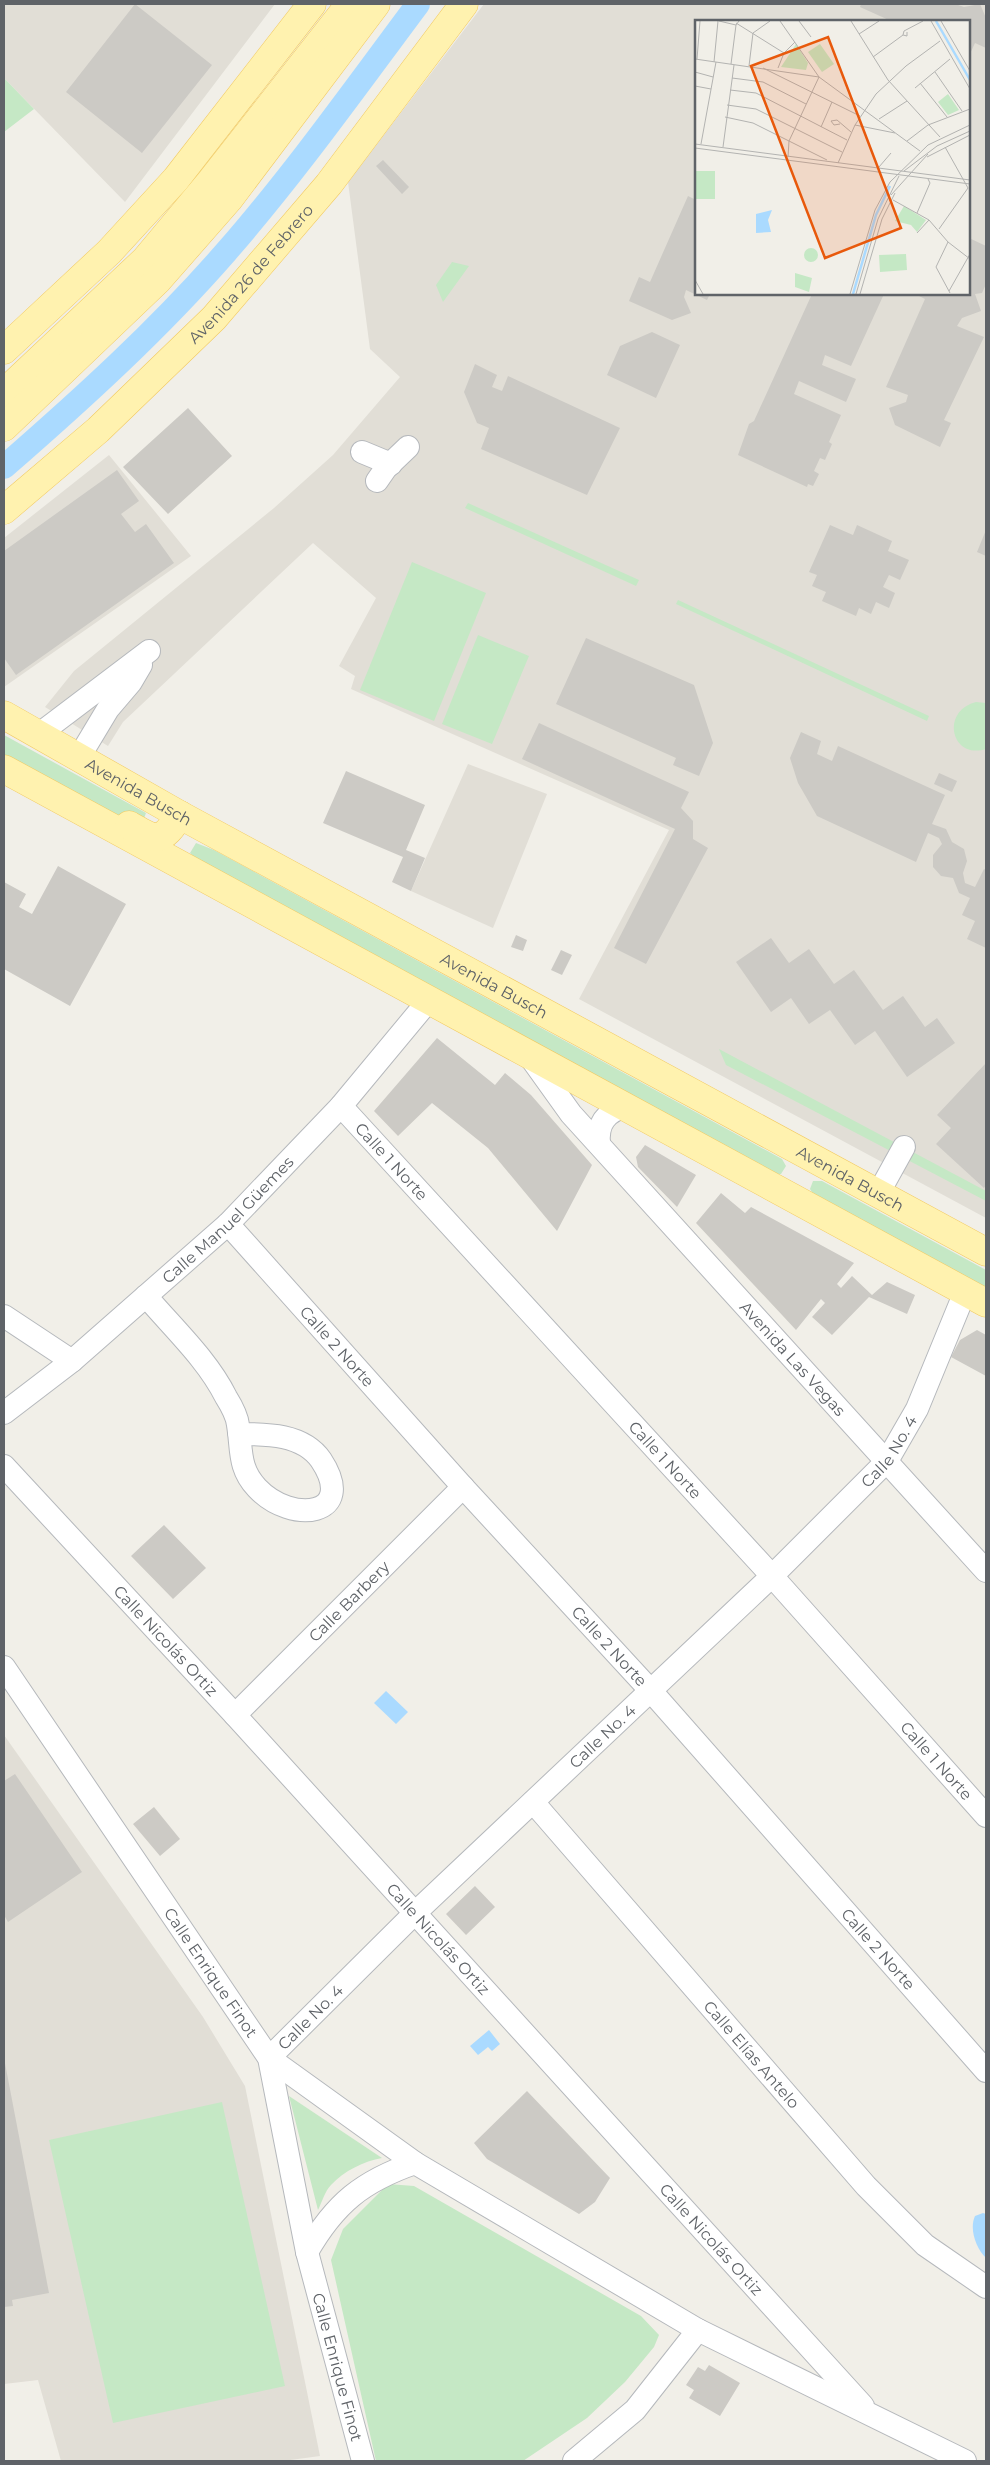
<svg xmlns="http://www.w3.org/2000/svg" width="990" height="2465" viewBox="0 0 990 2465" font-family="Montserrat,sans-serif">
<style>
.education{fill:#e1ded6;fill-rule:evenodd}
.green{fill:#c5e8c5}
.water{fill:#aadaff}
.lines{fill:none;stroke-linecap:round;stroke-linejoin:round}
.canal{stroke:#aadaff;stroke-width:24}
.building{fill:#cccac5}
.minor-casing{stroke:#b5b8bc;stroke-width:24}
.major-casing{stroke:#f2c960;stroke-width:29}
.minor{stroke:#fff;stroke-width:22}
.major{stroke:#fff2af;stroke-width:28}
.labels{text-anchor:middle;dominant-baseline:central;stroke-width:4;stroke-linejoin:round;paint-order:stroke}
.street-label{font-size:16px;fill:#5f6368;stroke:#fff}
.inset-river{fill:none;stroke:#aadaff;stroke-width:2.5}
.inset-road{fill:none;stroke:#b3b3b1;stroke-width:1}
.view{fill:#e8590c;fill-opacity:0.15;stroke:#e8590c;stroke-width:2.5}
.inset-edge{fill:none;stroke:#5f6368;stroke-width:2.5}
</style>
<rect width="100%" height="100%" fill="#f1efe8"/>
<!-- education -->
<path class="education" d="M 4,4 L 275,4 L 125,202 L 4,78 Z
M 484,4 L 986,4 L 986,1218 L 579,999 L 669,830 L 351,689 L 355,676 L 339,666 L 376,598 L 313,543 L 123,722 L 108,746 L 45,707 L 74,671 L 274,508 L 333,455 L 400,377 L 370,349 L 348,182 ZM 696,21 L 969,21 L 969,294 L 696,294 Z
M 109,455 L 191,556 L 4,687 L 4,538 Z
M 468,764 L 547,794 L 493,928 L 411,891 Z
M 4,1735 L 203,2017 L 245,2086 L 320,2456 L 283,2461 L 61,2461 L 38,2380 L 4,2384 Z"/>
<!-- green -->
<path class="green" d="M 4,78 L 34,109 L 4,132 Z
M 452,262 L 469,266 L 443,302 L 436,285 Z
M 468,503 L 639,580 L 636,586 L 465,508 Z
M 412,562 L 486,593 L 434,721 L 360,690 Z
M 678,600 L 929,716 L 927,721 L 676,604 Z
M 478,635 L 529,656 L 492,744 L 442,724 Z
M 976,702 L 986,703 L 986,749 C 951,760 940,711 976,702 Z
M 4,735 L 146,813 L 142,824 L 133,825 L 4,757 Z
M 196,843 L 214,850 L 782,1159 L 786,1166 L 781,1174 L 771,1174 L 204,867 L 190,853 Z
M 719,1049 L 986,1191 L 986,1201 L 726,1065 Z
M 813,1181 L 822,1181 L 986,1270 L 986,1290 L 815,1197 L 810,1189 Z
M 289,2096 L 382,2158 C 364,2161 344,2171 331,2185 C 325,2191 322,2202 318,2210 Z
M 222,2102 L 285,2386 L 113,2423 L 49,2140 Z
M 388,2184 L 414,2186 L 641,2316 L 659,2335 L 654,2347 L 625,2382 L 587,2418 L 523,2461 L 376,2461 L 331,2260 L 343,2229 Z"/>
<!-- water -->
<path class="water" d="M 386,1691 L 408,1712 L 396,1724 L 374,1703 Z
M 489,2030 L 500,2044 L 492,2051 L 488,2047 L 478,2055 L 470,2046 Z
M 983,2213 L 986,2214 L 986,2258 C 976,2248 969,2229 975,2216 Z"/>
<g class="lines">
<!-- canal -->
<path class="canal" d="M 4,467 C 82,399 158,330 226,252 C 295,173 356,87 418,4"/>
</g>
<!-- building -->
<path class="building" d="M 135,4 L 212,65 L 142,153 L 66,92 Z
M 861,4 L 955,4 L 964,7 L 980,4 L 986,18 L 986,48 L 975,43 L 969,56 L 969,21 L 891,21 L 860,7 Z
M 383,160 L 409,187 L 402,194 L 376,166 Z
M 688,196 L 696,200 L 696,294 L 710,294 L 707,300 L 686,290 L 684,297 L 691,313 L 672,320 L 629,301 L 639,277 L 650,282 Z
M 969,238 L 986,246 L 986,284 L 982,293 L 975,294 L 981,311 L 962,318 L 957,326 L 984,337 L 944,420 L 951,423 L 940,447 L 895,425 L 889,408 L 906,402 L 908,395 L 886,387 L 925,299 L 919,296 L 920,294 L 969,294 Z
M 812,294 L 884,294 L 851,366 L 825,355 L 822,365 L 856,379 L 846,402 L 799,381 L 794,394 L 841,415 L 829,442 L 832,444 L 825,460 L 820,458 L 814,471 L 819,474 L 813,486 L 808,484 L 807,487 L 738,455 L 749,424 L 754,421 Z
M 652,332 L 680,345 L 656,398 L 607,375 L 620,346 Z
M 475,364 L 497,375 L 492,387 L 502,391 L 508,376 L 620,428 L 587,495 L 481,449 L 489,428 L 477,423 L 464,392 Z
M 188,408 L 232,456 L 168,514 L 123,467 Z
M 117,470 L 139,501 L 121,514 L 135,532 L 146,524 L 174,563 L 16,675 L 4,658 L 4,551 Z
M 830,525 L 853,535 L 857,525 L 892,541 L 888,551 L 909,560 L 900,580 L 889,575 L 883,587 L 895,593 L 889,608 L 876,602 L 871,614 L 859,608 L 856,616 L 822,601 L 826,592 L 812,586 L 817,575 L 809,572 Z
M 986,530 L 986,556 L 977,552 Z
M 586,638 L 694,685 L 713,743 L 699,776 L 673,765 L 676,758 L 556,704 Z
M 539,723 L 689,792 L 681,808 L 693,821 L 693,839 L 708,848 L 646,964 L 614,948 L 675,829 L 522,759 Z
M 801,732 L 821,741 L 817,754 L 832,761 L 838,746 L 945,795 L 932,824 L 946,829 L 952,842 L 964,849 L 967,861 L 963,873 L 965,883 L 975,887 L 984,869 L 986,870 L 986,948 L 967,939 L 975,921 L 962,915 L 970,898 L 959,893 L 953,878 L 941,876 L 933,867 L 933,855 L 942,844 L 939,838 L 928,833 L 916,862 L 817,816 L 798,783 L 790,758 Z
M 346,771 L 425,805 L 406,850 L 425,858 L 411,891 L 392,882 L 403,857 L 323,823 Z
M 939,773 L 957,781 L 952,792 L 934,784 Z
M 58,866 L 126,904 L 70,1006 L 4,969 L 4,882 L 26,894 L 19,907 L 32,914 Z
M 516,935 L 527,940 L 523,951 L 511,947 Z
M 771,938 L 789,963 L 809,949 L 834,984 L 854,970 L 883,1010 L 903,996 L 925,1027 L 937,1018 L 955,1043 L 907,1077 L 875,1031 L 855,1045 L 830,1010 L 809,1024 L 791,998 L 771,1012 L 736,962 Z
M 561,950 L 572,955 L 562,975 L 551,970 Z
M 437,1038 L 495,1085 L 505,1073 L 531,1095 L 592,1165 L 557,1231 L 488,1148 L 432,1103 L 398,1136 L 374,1111 Z
M 986,1063 L 986,1185 L 984,1188 L 936,1144 L 951,1128 L 937,1115 Z
M 645,1145 L 696,1175 L 677,1207 L 638,1167 L 636,1157 Z
M 721,1193 L 745,1213 L 751,1207 L 854,1263 L 837,1284 L 841,1288 L 852,1276 L 872,1295 L 887,1282 L 915,1295 L 907,1314 L 869,1297 L 832,1335 L 812,1317 L 825,1303 L 821,1299 L 796,1330 L 696,1223 Z
M 977,1330 L 986,1335 L 986,1376 L 951,1357 L 960,1340 Z
M 164,1525 L 206,1568 L 173,1599 L 131,1556 Z
M 15,1774 L 82,1872 L 8,1922 L 4,1915 L 4,1781 Z
M 154,1807 L 180,1839 L 160,1856 L 133,1824 Z
M 475,1886 L 495,1907 L 466,1935 L 446,1914 Z
M 4,2058 L 49,2293 L 12,2300 L 13,2306 L 4,2307 Z
M 527,2091 L 610,2178 L 595,2202 L 579,2214 L 487,2159 L 474,2143 Z
M 709,2365 L 740,2383 L 720,2416 L 689,2398 L 694,2390 L 686,2385 L 698,2367 L 705,2371 Z"/>
<g class="lines">
<defs>
<g id="minor">
<path d="M 362,452 L 391,464"/>
<path d="M 377,481 L 386,468 L 408,447"/>
<path d="M 38,735 L 149,651"/>
<path d="M 78,759 L 108,709 L 131,682 L 141,665"/>
<path id="s1" d="M 528,1054 L 571,1114 L 986,1571"/>
<path id="s2" d="M 341,1106 L 772,1576 L 986,1816"/>
<path d="M 599,1144 C 597,1123 606,1112 626,1106"/>
<path d="M 878,1194 L 904,1147"/>
<path id="s3" d="M 228,1224 L 463,1487 L 651,1691 L 986,2071"/>
<path d="M 146,1296 C 173,1328 207,1359 226,1397 C 231,1405 237,1416 238,1425 C 242,1449 238,1468 257,1488 C 292,1525 358,1516 321,1460 C 303,1434 267,1434 239,1434"/>
<path d="M 4,1316 L 72,1361"/>
<path id="s4" d="M 4,1413 L 72,1361 L 228,1224 L 341,1106 L 429,1000"/>
<path id="s5" d="M 4,1466 L 235,1715 L 863,2406"/>
<path id="s6" d="M 4,1667 L 269,2058 L 307,2252 L 363,2461"/>
<path id="s7" d="M 235,1715 L 463,1487"/>
<path id="s8" d="M 533,1802 L 866,2186 L 925,2245 L 986,2287"/>
<path d="M 307,2252 C 335,2203 363,2181 415,2163"/>
<path d="M 574,2461 L 635,2410 L 698,2330"/>
<path id="s9" d="M 965,2461 L 698,2330 L 415,2163 L 269,2058 L 415,1913 L 772,1576 L 887,1461 L 917,1409 L 965,1292"/>
</g>
<g id="major">
<path d="M 4,350 L 109,252 L 176,179 L 312,4"/>
<path d="M 4,393 L 145,260 L 211,181 L 350,4"/>
<path d="M 4,427 L 158,280 L 229,199 L 376,4"/>
<path id="s10" d="M 4,510 L 98,430 L 214,318 L 329,184 L 464,4"/>
<path id="s11" d="M 4,715 L 180,815 L 986,1252"/>
<path d="M 4,769 L 986,1303"/>
<path d="M 129,825 C 157,841 161,844 180,815"/>
</g>
</defs>
<!-- minor casing -->
<use href="#minor" class="minor-casing"/>
<!-- major casing -->
<use href="#major" class="major-casing"/>
<!-- minor -->
<use href="#minor" class="minor"/>
<!-- major -->
<use href="#major" class="major"/>
</g>
<g class="labels">
<!-- street labels -->
<g class="street-label">
<text stroke="none"><textPath href="#s10" startOffset="342">Avenida 26 de Febrero</textPath></text>
<text stroke="none"><textPath href="#s11" startOffset="155">Avenida Busch</textPath></text>
<text stroke="none"><textPath href="#s11" startOffset="560">Avenida Busch</textPath></text>
<text stroke="none"><textPath href="#s2" startOffset="75">Calle 1 Norte</textPath></text>
<text stroke="none"><textPath href="#s11" startOffset="965">Avenida Busch</textPath></text>
<text stroke="none"><textPath href="#s4" startOffset="296">Calle Manuel Güemes</textPath></text>
<text stroke="none"><textPath href="#s3" startOffset="164">Calle 2 Norte</textPath></text>
<text stroke="none"><textPath href="#s1" startOffset="404">Avenida Las Vegas</textPath></text>
<text stroke="none"><textPath href="#s9" startOffset="1674">Calle No. 4</textPath></text>
<text stroke="none"><textPath href="#s2" startOffset="480">Calle 1 Norte</textPath></text>
<text stroke="none"><textPath href="#s7" startOffset="161">Calle Barbery</textPath></text>
<text stroke="none"><textPath href="#s5" startOffset="238">Calle Nicolás Ortiz</textPath></text>
<text stroke="none"><textPath href="#s3" startOffset="569">Calle 2 Norte</textPath></text>
<text stroke="none"><textPath href="#s9" startOffset="1269">Calle No. 4</textPath></text>
<text stroke="none"><textPath href="#s2" startOffset="885">Calle 1 Norte</textPath></text>
<text stroke="none"><textPath href="#s5" startOffset="642">Calle Nicolás Ortiz</textPath></text>
<text stroke="none"><textPath href="#s3" startOffset="974">Calle 2 Norte</textPath></text>
<text stroke="none"><textPath href="#s6" startOffset="369">Calle Enrique Finot</textPath></text>
<text stroke="none"><textPath href="#s9" startOffset="864">Calle No. 4</textPath></text>
<text stroke="none"><textPath href="#s8" startOffset="334">Calle Elías Antelo</textPath></text>
<text stroke="none"><textPath href="#s5" startOffset="1048">Calle Nicolás Ortiz</textPath></text>
<text stroke="none"><textPath href="#s6" startOffset="789">Calle Enrique Finot</textPath></text>
</g>
</g>
<!-- overview -->
<g transform="translate(695 20)">
<rect width="275" height="275" fill="#f1efe8"/>
<path d="M 101,24 L 113,43 L 111,50 L 86,47 ZM 125,24 L 139,44 L 127,52 L 113,32 ZM 253,74 L 264,90 L 253,95 L 243,82 ZM 1,151 L 20,151 L 20,179 L 1,179 ZM 209,186 L 231,200 L 222,212 L 216,205 L 200,201 ZM109 235a7 7 0 1 1 14 0a7 7 0 1 1-14 0ZM 211,234 L 212,250 L 185,252 L 184,235 ZM 100,253 L 117,258 L 114,272 L 100,267 Z" fill="#c5e8c5"/>
<path d="M 77,190 L 73,200 L 76,212 L 61,213 L 61,194 Z" fill="#aadaff"/>
<path class="inset-river" d="M 241,1 L 275,60M 158,274 L 181,195 L 195,166"/>
<path class="inset-road" d="M 24,1 L 41,5M 85,1 L 124,57 L 225,131M 104,1 L 116,17M 156,1 L 193,60 L 245,117M 236,1 L 275,69M 246,1 L 275,51M 41,3 L 89,33M 212,12 L 212,16 L 208,15 L 209,11 L 228,1M 164,14 L 184,1M 178,37 L 208,15M 0,39 L 124,57 L 94,121 L 93,137M 2,39 L 5,1M 19,42 L 23,1M 36,44 L 41,5 L 44,1M 54,46 L 58,13 L 75,1M 68,48 L 165,96M 83,48 L 89,33 L 100,22M 0,52 L 18,57M 240,52 L 267,91M 37,58 L 68,62 L 111,84M 225,63 L 252,97M 0,66 L 16,69M 220,68 L 255,39M 35,70 L 61,73 L 152,120M 32,85 L 61,89 L 147,132M 30,97 L 58,103 L 132,140M 184,99 L 212,81M 145,104 L 139,105 L 136,101 L 142,100 L 156,112M 160,105 L 200,113M 126,107 L 137,82M 212,121 L 233,105 L 275,89M 0,124 L 275,160M 6,124 L 21,42M 28,127 L 39,45M 0,128 L 275,164M 232,137 L 275,115M 143,143 L 160,105 L 181,74 L 211,46 L 245,21M 184,147 L 196,133M 209,151 L 242,126 L 275,111M 196,175 L 233,134M 198,180 L 234,200 L 253,222 L 275,239M 222,193 L 235,163 L 233,159M 244,209 L 273,168 L 250,127M 222,213 L 234,200M 253,222 L 241,247 L 255,273M 0,260 L 8,274M 254,271 L 275,234M 155,274 L 180,190 L 195,162 L 233,125 L 275,105M 161,274 L 183,199 L 204,156M 165,274 L 187,199 L 200,173"/>
<path class="view" d="M 133,17 L 206,208 L 130,238 L 56,46 Z"/>
<rect width="275" height="275" class="inset-edge"/>
</g>
<!-- border -->
<rect width="990" height="2465" fill="none" stroke="#5f6368" stroke-width="10"/>
</svg>
